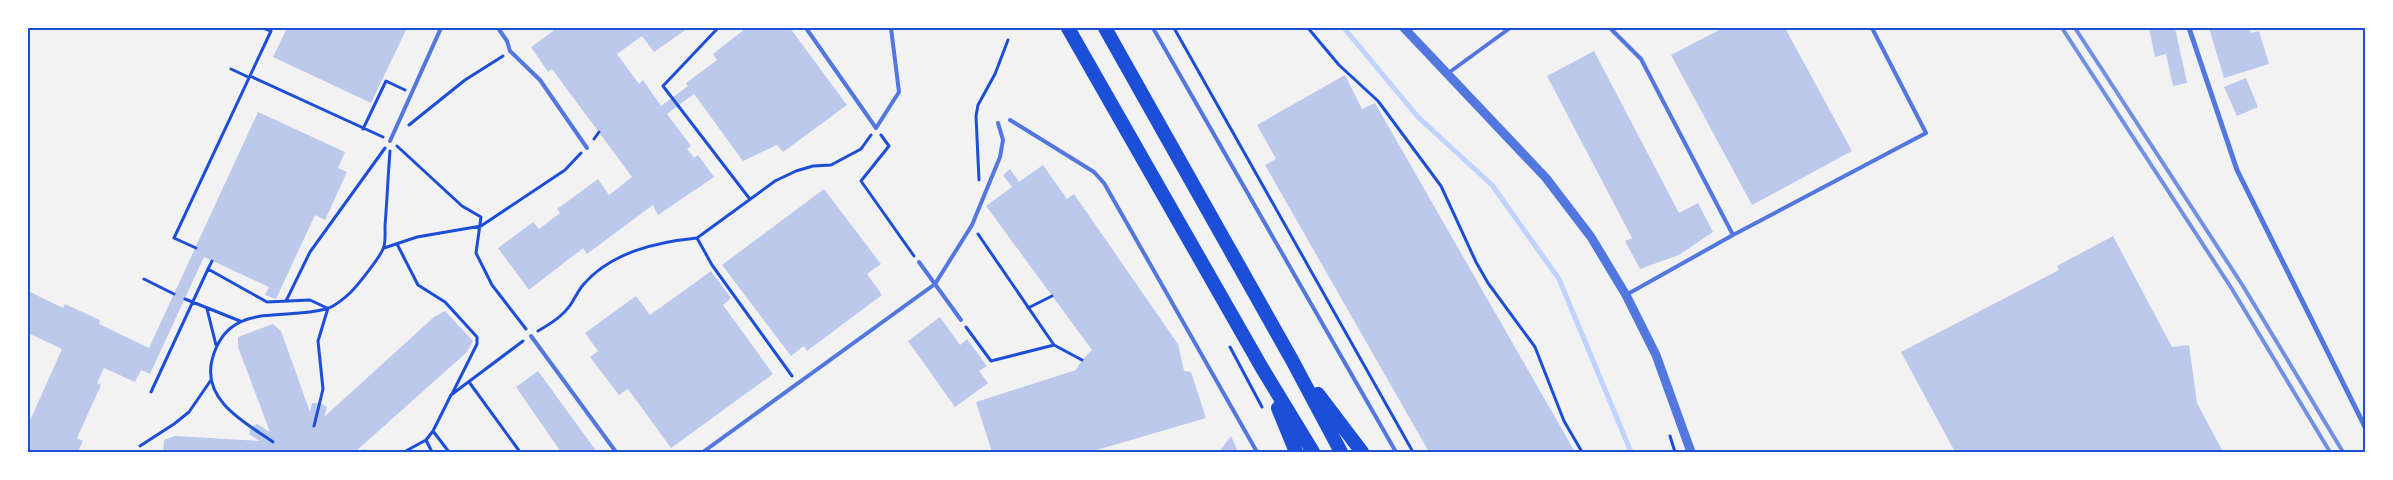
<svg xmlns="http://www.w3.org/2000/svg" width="2393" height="480" viewBox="0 0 2393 480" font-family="Commissioner,sans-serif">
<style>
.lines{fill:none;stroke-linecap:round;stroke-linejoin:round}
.stream{stroke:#bfd3fe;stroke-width:5}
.building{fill:#bdc9ec}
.path{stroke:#1d4ed8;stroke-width:3}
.service{stroke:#5277de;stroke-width:4}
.minor{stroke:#5277de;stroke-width:5}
.tertiary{stroke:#5277de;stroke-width:9}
.trunk{stroke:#1d4ed8;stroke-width:14}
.rail{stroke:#7290e2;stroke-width:4}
.neatline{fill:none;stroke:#1d4ed8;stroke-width:2}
</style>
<rect width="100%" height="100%" fill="#f2f2f2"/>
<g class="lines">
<!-- stream -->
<path class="stream" d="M 1344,28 L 1418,117 L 1492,185 L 1559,279 L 1631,452"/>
</g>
<!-- building -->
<path class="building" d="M 287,28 L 407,28 L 371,103 L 273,57 Z
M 557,28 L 688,28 L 654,52 L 642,36 L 617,54 L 639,84 L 643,80 L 661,106 L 688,86 L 686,83 L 717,60 L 713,54 L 746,28 L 790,28 L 847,105 L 783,152 L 777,145 L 743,161 L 694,94 L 667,114 L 691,146 L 687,149 L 694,158 L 698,155 L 714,177 L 658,215 L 653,205 L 587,254 L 583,248 L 529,290 L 498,248 L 533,222 L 539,229 L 560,213 L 557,209 L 598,179 L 609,195 L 632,177 L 552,69 L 548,72 L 531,47 Z
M 1723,28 L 1785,28 L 1852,151 L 1752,205 L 1671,55 Z
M 2149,28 L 2175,28 L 2187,83 L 2173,86 L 2166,54 L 2155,57 Z
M 2209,28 L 2249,28 L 2251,33 L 2259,31 L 2269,64 L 2224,78 Z
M 1594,51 L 1679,213 L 1698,203 L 1713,232 L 1679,255 L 1640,269 L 1625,241 L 1632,238 L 1547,76 Z
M 1345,75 L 1362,109 L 1375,103 L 1575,452 L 1429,452 L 1265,165 L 1276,159 L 1257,125 Z
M 2246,78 L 2258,107 L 2237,116 L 2224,87 Z
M 258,112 L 345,152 L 338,168 L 347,172 L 325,220 L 315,215 L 276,299 L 265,295 L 269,287 L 204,257 L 150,374 L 141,370 L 135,382 L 104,368 L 97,383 L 101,385 L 77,438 L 83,441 L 78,452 L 28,452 L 28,425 L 62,349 L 28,333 L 28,291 L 63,308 L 65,304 L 100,320 L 99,324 L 149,348 Z
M 1043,165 L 1067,199 L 1074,194 L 1178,344 L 1184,371 L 1191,372 L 1206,418 L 1090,452 L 992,452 L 976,402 L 1076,370 L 1082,360 L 1092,350 L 986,206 L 1012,187 L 1003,175 L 1010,169 L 1019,182 Z
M 824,189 L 881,264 L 867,274 L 882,295 L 807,351 L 804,346 L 791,356 L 722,265 Z
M 2113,236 L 2172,347 L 2189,345 L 2197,403 L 2223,452 L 1955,452 L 1901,352 L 2059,270 L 2057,266 Z
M 711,271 L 731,298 L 723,305 L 773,374 L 671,448 L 628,389 L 619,395 L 590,357 L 598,351 L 585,333 L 636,296 L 650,315 Z
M 445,311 L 473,341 L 467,352 L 356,451 L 366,449 L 368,452 L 163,452 L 164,440 L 175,436 L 260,441 L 249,434 L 251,427 L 257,424 L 270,432 L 238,347 L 238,337 L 273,324 L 281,331 L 310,412 L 312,403 L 320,403 L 327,407 L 324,417 L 434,317 Z
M 940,317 L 960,345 L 967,339 L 987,366 L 979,371 L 988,383 L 955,407 L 908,341 Z
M 538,371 L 597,452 L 561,452 L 516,387 Z
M 1231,436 L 1238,452 L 1219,452 Z"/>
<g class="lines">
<!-- path -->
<path class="path" d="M 718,28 L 663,86 L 749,198
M 1174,28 L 1413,452
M 1308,28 L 1339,65 L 1378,101 L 1441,186 L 1476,262 L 1488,283 L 1535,347 L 1564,421 L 1582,452
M 231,69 L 248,77
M 250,76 L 383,137
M 409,125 L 465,80 L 503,56
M 363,129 L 386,81 L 405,90
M 881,135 L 889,146 L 861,181 L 914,256
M 594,139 L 599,132
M 397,146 L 462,206 L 481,217 L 476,253 L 492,285 L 526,329
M 979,180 L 976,116 L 978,105 L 995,74 L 1008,40
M 978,234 L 1054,345 L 1082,360
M 697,238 L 775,181 L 796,171 L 813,166 L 831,165 L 861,149 L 871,135
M 397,244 L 418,285 L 445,302 L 477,337 L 477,344 L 452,394
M 196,248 L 174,238 L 271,31 L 263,28
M 384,248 L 417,237 L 481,226 L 565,170 L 581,153
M 212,261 L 208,269 L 267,302 L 310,300 L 327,308
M 144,279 L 174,294
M 185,299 L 240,321
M 286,301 L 310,252 L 385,148
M 1028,308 L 1052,296
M 207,309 L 216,345
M 966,327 L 991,361 L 1054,345
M 538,331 C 550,324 563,316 571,304 C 575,298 578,291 583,285 C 611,252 657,242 697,238 L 712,265 L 792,376
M 1230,347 L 1262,407
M 469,382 L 520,452
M 151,392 L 208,269
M 314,426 L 323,389 L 318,341 L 328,308
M 433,431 L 451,395 L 523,341
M 1670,436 L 1675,452
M 426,440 L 432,452
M 273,442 C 246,423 202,401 212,360 C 227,300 283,321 326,309 C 334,307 346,297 351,292 C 358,285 380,257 383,249 C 386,243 385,233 385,226 C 387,201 388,176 390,151
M 140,446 L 174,424 L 189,412 L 211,380
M 404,452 L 426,440 L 433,431 L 449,452"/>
<!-- service -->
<path class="service" d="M 498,28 L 507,41 L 510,51 L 540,80 L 587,148
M 806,28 L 876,128 L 899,92 L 891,28
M 1153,28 L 1396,452
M 1610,28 L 1641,59 L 1733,235 L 1626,295
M 1447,74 L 1510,28
M 1010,120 L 1094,172 L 1104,183 L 1257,452
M 390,141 L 441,28
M 1733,235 L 1926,133 L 1872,28
M 919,262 L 961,320
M 531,336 L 616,452
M 703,452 L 935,284 L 972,225 L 1000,157 L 1003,140 L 998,123"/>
<!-- minor -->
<path class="minor" d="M 2189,28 L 2237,170 L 2366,429"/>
<!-- tertiary -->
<path class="tertiary" d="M 1404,28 L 1546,178 L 1591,237 L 1626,295 L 1656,355 L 1691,452"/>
<!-- trunk -->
<path class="trunk" d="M 1068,28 L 1262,368 L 1313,452
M 1105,28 L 1292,360 L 1341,452
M 1318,394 L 1362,452
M 1278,408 L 1296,452"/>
<!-- rail -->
<path class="rail" d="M 2062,28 L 2232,289 L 2330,452
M 2075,28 L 2243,286 L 2343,452"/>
</g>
<!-- border -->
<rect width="2393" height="480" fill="none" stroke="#ffffff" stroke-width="58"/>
<rect x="29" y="29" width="2335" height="422" class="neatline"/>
</svg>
